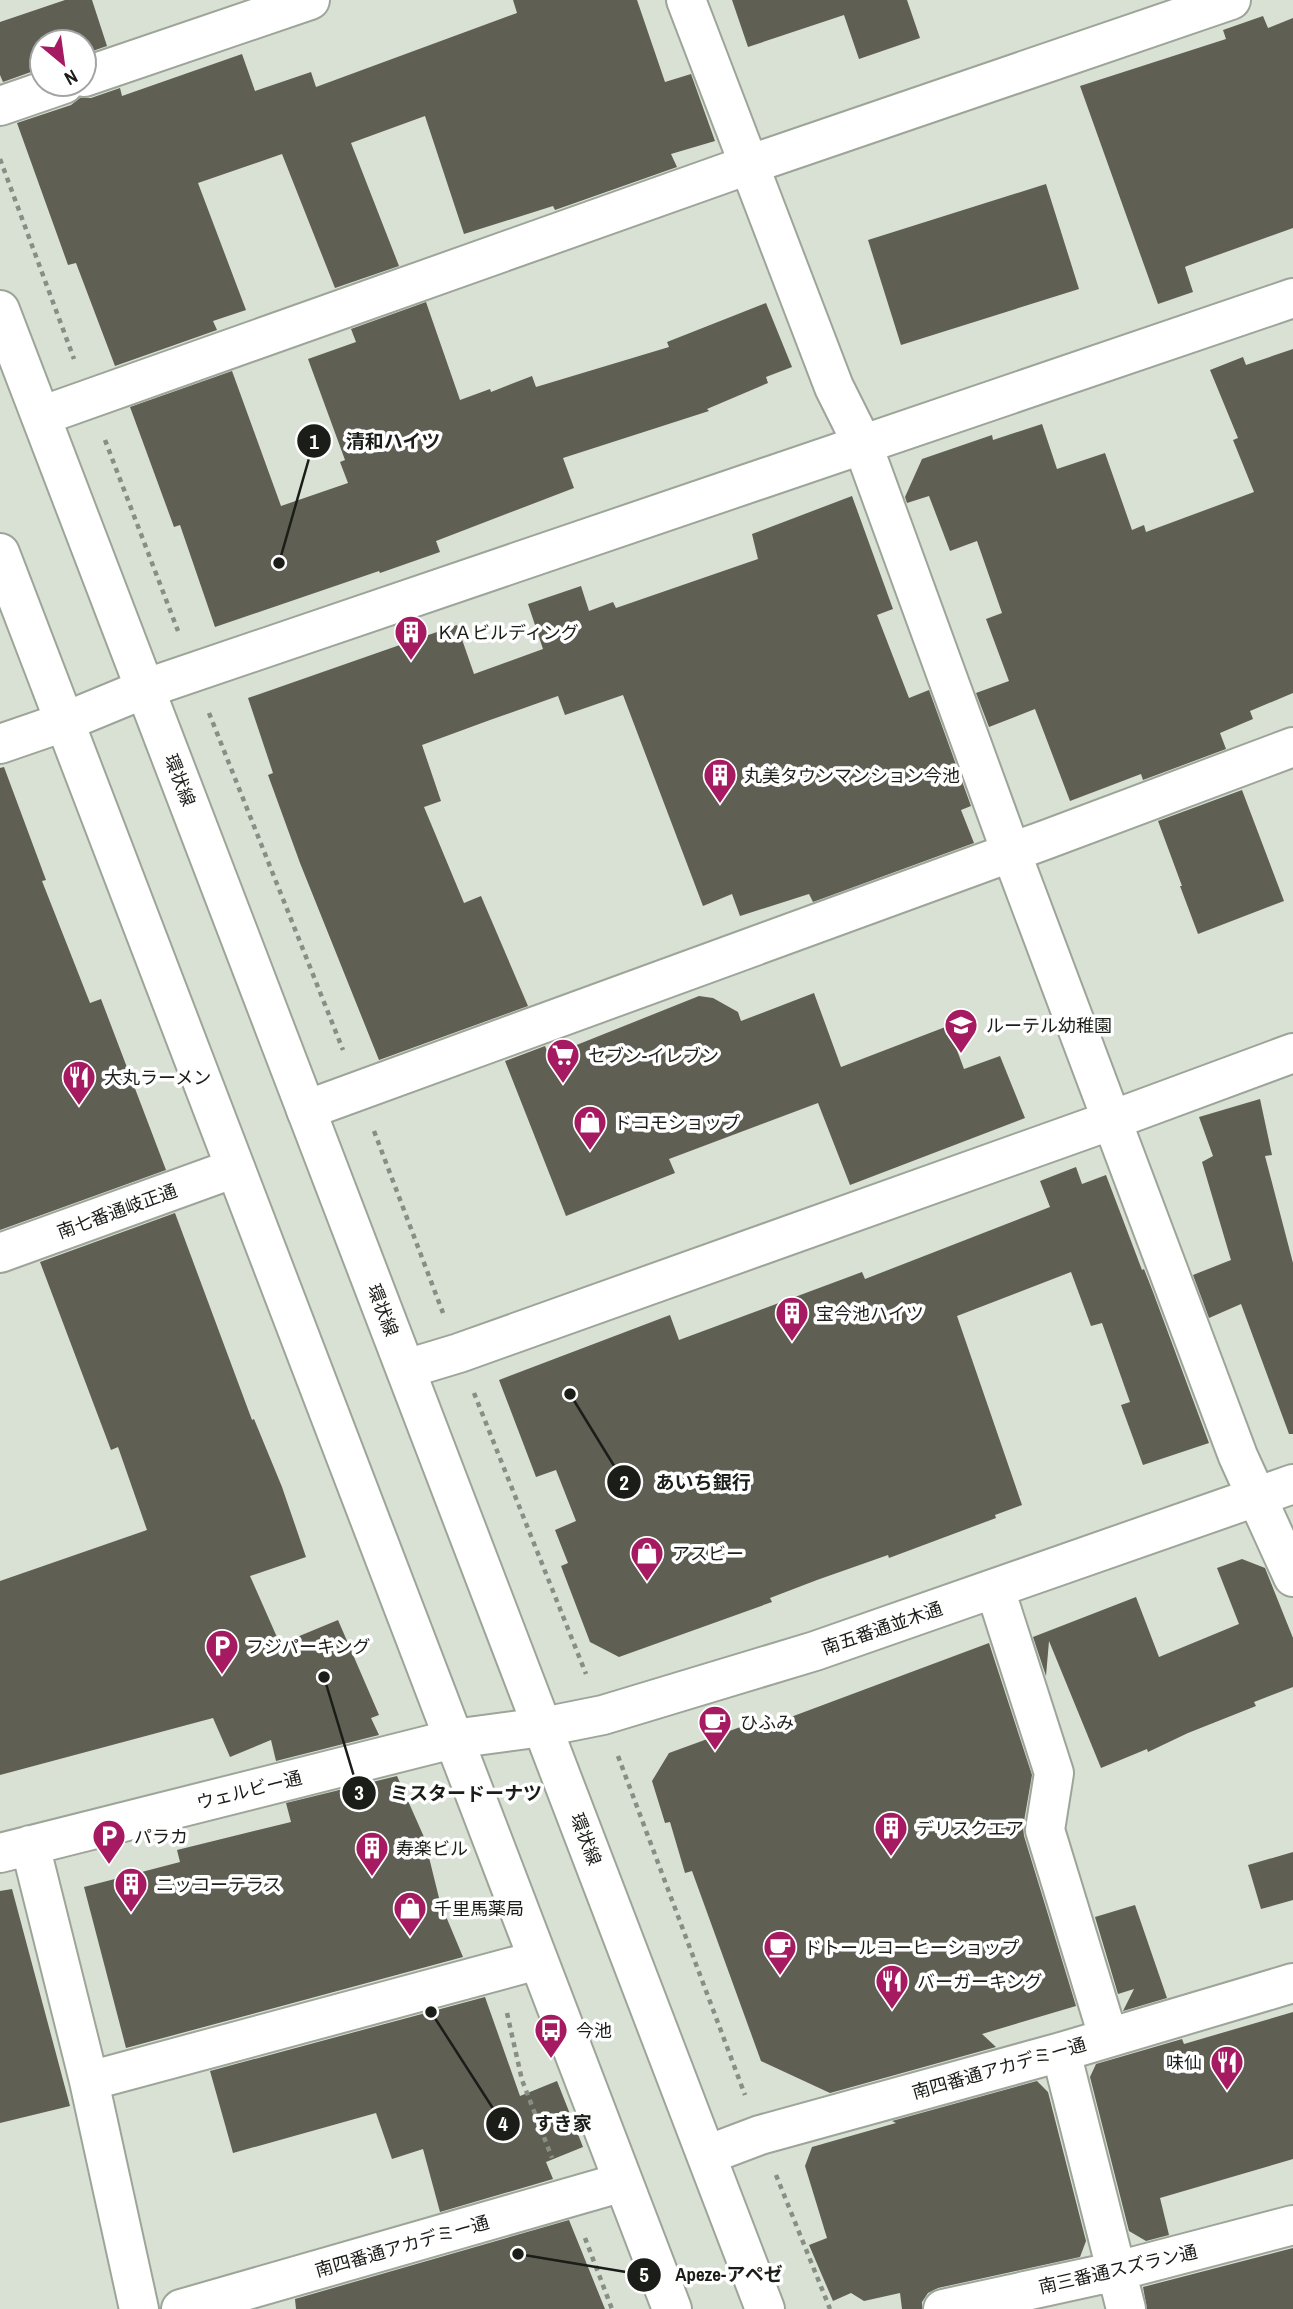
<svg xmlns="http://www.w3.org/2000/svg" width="1293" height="2309" viewBox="0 0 1293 2309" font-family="'Archivo Narrow','Noto Sans JP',sans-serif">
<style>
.building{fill:#5f5f53}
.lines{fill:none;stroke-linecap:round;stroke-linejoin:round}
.minor-casing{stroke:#9da599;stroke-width:42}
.major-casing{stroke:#9da599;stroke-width:42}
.path{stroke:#888e85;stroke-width:4.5;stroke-dasharray:5 5;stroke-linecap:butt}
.minor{stroke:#fff;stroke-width:38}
.major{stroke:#fff;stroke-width:38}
.labels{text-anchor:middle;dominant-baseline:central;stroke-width:7;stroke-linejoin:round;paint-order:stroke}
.poi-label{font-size:18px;fill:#1a1d18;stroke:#fff;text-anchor:start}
.street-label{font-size:18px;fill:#1a1d18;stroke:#fff}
.leader{fill:none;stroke:#1a1d18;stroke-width:2.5}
.callout-dot{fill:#1a1d18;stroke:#fff;stroke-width:2.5}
.mark-label{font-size:21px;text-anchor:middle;font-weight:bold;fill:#fff}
.callout-label{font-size:19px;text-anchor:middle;font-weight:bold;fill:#1a1d18;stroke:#fff;stroke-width:7;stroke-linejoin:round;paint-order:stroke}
</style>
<rect width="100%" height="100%" fill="#d9e1d5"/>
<!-- building -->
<path class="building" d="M 65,0 L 92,0 L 107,46 L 84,54 L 84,42 L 42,42 L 42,68 L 3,82 L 0,75 L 0,22 Z
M 513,0 L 637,0 L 665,82 L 691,74 L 715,141 L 671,154 L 677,167 L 555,210 L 553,206 L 464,234 L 425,116 L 351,143 L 399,266 L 335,288 L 282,154 L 198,183 L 246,310 L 213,321 L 217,330 L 115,366 L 76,263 L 68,265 L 17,123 L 71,105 L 80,98 L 91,98 L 120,88 L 122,96 L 242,54 L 255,91 L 311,72 L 316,87 L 517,13 Z
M 732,0 L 907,0 L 920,38 L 859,59 L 844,15 L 748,47 Z
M 1263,16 L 1268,28 L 1293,18 L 1293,228 L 1187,266 L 1185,267 L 1193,292 L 1158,304 L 1080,86 L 1226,39 L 1223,30 Z
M 1046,184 L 1079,289 L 901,345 L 868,240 Z
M 426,302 L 460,400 L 490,389 L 491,392 L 532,376 L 536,387 L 669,347 L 667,342 L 766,303 L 792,367 L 766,377 L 768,383 L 707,409 L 709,411 L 563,458 L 574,488 L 436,541 L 440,552 L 380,573 L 379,571 L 215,627 L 180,525 L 174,527 L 130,407 L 232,371 L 281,506 L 348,483 L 340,462 L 345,460 L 308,359 L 356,342 L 351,329 Z
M 1293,349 L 1293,693 L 1250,711 L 1253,719 L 1220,733 L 1226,749 L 1143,780 L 1141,774 L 1070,801 L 1035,709 L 989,727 L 976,693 L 1009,681 L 986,619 L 1002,613 L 977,541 L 950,551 L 929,496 L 907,503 L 905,497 L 922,459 L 992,435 L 993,440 L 1042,424 L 1057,469 L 1105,453 L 1132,530 L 1144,525 L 1146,532 L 1254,492 L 1233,440 L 1238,438 L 1210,370 L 1243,357 L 1246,365 Z
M 852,496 L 893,609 L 877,615 L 909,698 L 929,690 L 971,806 L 961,810 L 974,843 L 813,902 L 809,894 L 740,916 L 732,894 L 703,906 L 623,695 L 565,715 L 558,696 L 490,720 L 422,745 L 441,801 L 424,807 L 464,903 L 481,896 L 528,1006 L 379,1060 L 300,863 L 268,775 L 273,773 L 248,698 L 457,625 L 474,674 L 543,649 L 528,604 L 581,586 L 589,611 L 613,602 L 616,608 L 758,559 L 752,534 Z
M 4,767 L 46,880 L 42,881 L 90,1003 L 101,999 L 166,1170 L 0,1230 L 0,768 Z
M 1242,790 L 1284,901 L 1198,934 L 1180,886 L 1182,886 L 1158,821 Z
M 814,993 L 841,1067 L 948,1026 L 964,1069 L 1000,1056 L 1025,1118 L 850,1185 L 818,1103 L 669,1159 L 675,1173 L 566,1216 L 505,1061 L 545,1046 L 549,1056 L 699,996 L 713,998 L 738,1012 L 741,1021 Z
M 1260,1099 L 1272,1155 L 1265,1156 L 1293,1263 L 1293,1434 L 1289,1434 L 1241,1304 L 1209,1318 L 1193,1275 L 1231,1260 L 1202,1162 L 1213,1156 L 1199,1117 Z
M 1076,1167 L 1082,1184 L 1106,1175 L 1142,1270 L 1144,1269 L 1153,1292 L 1209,1443 L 1143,1465 L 1121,1405 L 1130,1402 L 1102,1323 L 1091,1326 L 1071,1272 L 957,1316 L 1022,1505 L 995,1515 L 996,1518 L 889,1558 L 888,1555 L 817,1580 L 770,1598 L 772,1602 L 619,1657 L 590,1642 L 561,1566 L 568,1563 L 555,1530 L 576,1521 L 556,1470 L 536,1477 L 499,1380 L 670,1315 L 679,1340 L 862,1272 L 865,1279 L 1050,1207 L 1040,1181 Z
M 175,1213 L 252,1420 L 254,1419 L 282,1487 L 306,1557 L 250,1576 L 280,1644 L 338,1620 L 379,1715 L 371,1718 L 379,1735 L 276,1761 L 271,1740 L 230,1757 L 213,1718 L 0,1775 L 0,1581 L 147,1530 L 118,1447 L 111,1450 L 40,1262 Z
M 1242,1559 L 1265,1568 L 1293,1638 L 1293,1687 L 1254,1702 L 1256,1706 L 1188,1733 L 1148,1752 L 1147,1749 L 1101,1768 L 1049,1641 L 1046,1676 L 1033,1637 L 1136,1597 L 1159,1657 L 1239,1624 L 1217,1568 Z
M 989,1643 L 1032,1775 L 1023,1827 L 1024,1836 L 1076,2006 L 982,2034 L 996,2047 L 830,2093 L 761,2061 L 692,1871 L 685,1873 L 670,1822 L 665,1823 L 652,1781 L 669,1753 L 754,1722 L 756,1730 Z
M 397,1776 L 424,1837 L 440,1902 L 463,1957 L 126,2048 L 84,1887 L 180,1862 L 177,1850 L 291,1822 L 286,1803 Z
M 1293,1852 L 1293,1900 L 1261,1909 L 1248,1865 Z
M 12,1889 L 70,2106 L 0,2123 L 0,1891 Z
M 1135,1905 L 1167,1998 L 1123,2011 L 1134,1989 L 1118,1994 L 1095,1917 Z
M 485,1997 L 520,2096 L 557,2081 L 583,2147 L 546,2162 L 553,2179 L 440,2212 L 423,2149 L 392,2159 L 376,2113 L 233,2153 L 210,2071 Z
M 1293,2012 L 1293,2159 L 1160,2198 L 1169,2235 L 1146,2241 L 1129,2231 L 1090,2077 L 1096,2064 L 1182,2039 L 1184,2044 Z
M 1037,2081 L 1048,2092 L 1086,2241 L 1080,2257 L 938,2288 L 928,2293 L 922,2302 L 922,2309 L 902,2309 L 900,2293 L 864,2301 L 851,2293 L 833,2301 L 809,2245 L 827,2238 L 805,2166 L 812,2147 L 896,2123 L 892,2121 Z
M 569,2220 L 605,2309 L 296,2309 L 295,2299 Z
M 1293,2248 L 1293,2309 L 1147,2309 L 1143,2287 Z"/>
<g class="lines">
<defs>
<path id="minor" d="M 686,0 L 834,387 L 862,443 L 1011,852 L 1238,1456 L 1293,1577
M 84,77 L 310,0
M 0,106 L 64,84
M 41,416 L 748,165 L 1231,0
M 0,744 L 64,722 L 144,689 L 1293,298
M 306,1110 L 1045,840 L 1293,747
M 0,1253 L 235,1168
M 406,1369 L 459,1353 L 1112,1120 L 1293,1053
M 995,1589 L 1054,1773 L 1045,1830 L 1108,2036
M 30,1845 L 89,2081 L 139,2309
M 0,1853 L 453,1739 L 543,1727 L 603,1715 L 815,1651 L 1293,1484
M 1061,2052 L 1126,2309
M 89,2081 L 538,1960
M 707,2155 L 760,2135 L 1061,2052 L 1293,1983
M 181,2309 L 623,2182
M 943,2309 L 1117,2271 L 1293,2225"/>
<path id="major" d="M 0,310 L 765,2309
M 0,553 L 672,2309"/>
</defs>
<!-- minor casing -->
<use href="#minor" class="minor-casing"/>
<!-- major casing -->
<use href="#major" class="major-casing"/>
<!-- path -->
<path class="path" d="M 0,159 L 74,359
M 105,440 L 178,631
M 209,713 L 343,1050
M 374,1131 L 443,1313
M 474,1393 L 586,1674
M 618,1756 L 745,2095
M 507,2013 L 522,2080 L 552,2158
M 776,2175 L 830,2309
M 585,2238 L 612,2309"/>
<!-- minor -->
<use href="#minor" class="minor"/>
<!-- major -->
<use href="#major" class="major"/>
</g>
<!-- icons -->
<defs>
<symbol id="building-pin" viewBox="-11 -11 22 30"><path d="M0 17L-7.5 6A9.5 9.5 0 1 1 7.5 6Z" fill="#a51a60" stroke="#fff"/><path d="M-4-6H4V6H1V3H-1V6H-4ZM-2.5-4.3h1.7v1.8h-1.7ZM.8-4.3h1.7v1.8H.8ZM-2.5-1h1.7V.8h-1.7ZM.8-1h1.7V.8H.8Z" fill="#fff"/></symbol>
<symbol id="school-pin" viewBox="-11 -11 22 30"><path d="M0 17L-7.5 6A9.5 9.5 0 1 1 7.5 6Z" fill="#a51a60" stroke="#fff"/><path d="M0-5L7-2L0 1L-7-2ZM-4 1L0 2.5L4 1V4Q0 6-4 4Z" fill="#fff"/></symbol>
<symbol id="supermarket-pin" viewBox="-11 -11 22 30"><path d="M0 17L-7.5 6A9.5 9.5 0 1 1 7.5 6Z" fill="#a51a60" stroke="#fff"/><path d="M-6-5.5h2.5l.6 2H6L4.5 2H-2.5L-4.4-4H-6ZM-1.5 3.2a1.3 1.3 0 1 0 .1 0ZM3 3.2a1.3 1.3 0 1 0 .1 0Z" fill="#fff"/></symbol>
<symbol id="restaurant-pin" viewBox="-11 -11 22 30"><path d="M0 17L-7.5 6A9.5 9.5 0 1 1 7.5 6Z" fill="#a51a60" stroke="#fff"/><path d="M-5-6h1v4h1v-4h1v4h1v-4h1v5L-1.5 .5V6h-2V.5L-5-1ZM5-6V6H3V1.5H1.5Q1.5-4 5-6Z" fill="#fff"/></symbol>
<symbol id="shop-pin" viewBox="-11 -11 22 30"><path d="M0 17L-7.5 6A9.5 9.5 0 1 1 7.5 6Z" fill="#a51a60" stroke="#fff"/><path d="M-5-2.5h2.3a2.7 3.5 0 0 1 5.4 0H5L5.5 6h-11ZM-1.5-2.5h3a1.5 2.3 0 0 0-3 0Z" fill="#fff"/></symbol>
<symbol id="parking-pin" viewBox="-11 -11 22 30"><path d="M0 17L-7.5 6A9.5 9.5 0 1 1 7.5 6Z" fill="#a51a60" stroke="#fff"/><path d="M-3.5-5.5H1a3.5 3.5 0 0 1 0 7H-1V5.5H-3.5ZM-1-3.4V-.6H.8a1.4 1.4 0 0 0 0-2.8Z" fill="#fff"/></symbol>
<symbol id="cafe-pin" viewBox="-11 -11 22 30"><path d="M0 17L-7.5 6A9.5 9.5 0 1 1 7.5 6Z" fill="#a51a60" stroke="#fff"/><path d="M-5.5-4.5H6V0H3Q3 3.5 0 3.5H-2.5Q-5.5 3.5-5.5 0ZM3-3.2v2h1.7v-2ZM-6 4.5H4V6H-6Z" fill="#fff"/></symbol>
<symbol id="bus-pin" viewBox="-11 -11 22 30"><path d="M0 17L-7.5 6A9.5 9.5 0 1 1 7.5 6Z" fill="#a51a60" stroke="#fff"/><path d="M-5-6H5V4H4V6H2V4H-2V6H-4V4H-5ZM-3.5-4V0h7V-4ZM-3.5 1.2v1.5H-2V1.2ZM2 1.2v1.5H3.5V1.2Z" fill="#fff"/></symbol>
</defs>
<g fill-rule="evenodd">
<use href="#building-pin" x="392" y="613" width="38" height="52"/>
<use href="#building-pin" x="701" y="756" width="38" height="52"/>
<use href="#school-pin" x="942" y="1006" width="38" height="52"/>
<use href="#supermarket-pin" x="544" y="1036" width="38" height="52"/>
<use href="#restaurant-pin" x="60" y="1058" width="38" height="52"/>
<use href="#shop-pin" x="571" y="1103" width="38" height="52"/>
<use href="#building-pin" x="773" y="1294" width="38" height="52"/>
<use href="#shop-pin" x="628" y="1534" width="38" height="52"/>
<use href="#parking-pin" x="203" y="1627" width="38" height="52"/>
<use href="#cafe-pin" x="696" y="1703" width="38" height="52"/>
<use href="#building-pin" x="872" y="1809" width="38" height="52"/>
<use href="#parking-pin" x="90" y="1817" width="38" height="52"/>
<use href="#building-pin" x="353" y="1829" width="38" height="52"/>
<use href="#building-pin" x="112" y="1865" width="38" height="52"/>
<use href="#shop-pin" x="391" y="1889" width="38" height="52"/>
<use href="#cafe-pin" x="761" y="1928" width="38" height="52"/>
<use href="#restaurant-pin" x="873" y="1962" width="38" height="52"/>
<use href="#bus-pin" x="532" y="2011" width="38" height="52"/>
<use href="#restaurant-pin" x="1208" y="2043" width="38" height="52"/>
</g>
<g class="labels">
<!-- poi labels -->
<g class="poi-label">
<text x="436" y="632">ＫＡビルディング</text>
<text x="744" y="775">丸美タウンマンション今池</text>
<text x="986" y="1025">ルーテル幼稚園</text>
<text x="588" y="1055">セブン-イレブン</text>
<text x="104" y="1077">大丸ラーメン</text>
<text x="614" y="1122">ドコモショップ</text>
<text x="816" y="1313">宝今池ハイツ</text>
<text x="672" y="1553">アスビー</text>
<text x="246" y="1646">フジパーキング</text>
<text x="740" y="1722">ひふみ</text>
<text x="916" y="1828">デリスクエア</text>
<text x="134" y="1836">パラカ</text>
<text x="396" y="1848">寿楽ビル</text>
<text x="156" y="1884">ニッコーテラス</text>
<text x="434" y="1908">千里馬薬局</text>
<text x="804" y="1947">ドトールコーヒーショップ</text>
<text x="917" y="1981">バーガーキング</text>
<text x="576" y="2030">今池</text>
<text x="1202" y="2062" text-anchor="end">味仙</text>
</g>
<!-- street labels -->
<g class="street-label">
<text transform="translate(180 780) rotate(69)">環状線</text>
<text transform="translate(117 1211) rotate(-20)">南七番通岐正通</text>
<text transform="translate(383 1310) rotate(69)">環状線</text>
<text transform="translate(882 1628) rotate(-19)">南五番通並木通</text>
<text transform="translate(249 1790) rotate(-14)">ウェルビー通</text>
<text transform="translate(586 1839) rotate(69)">環状線</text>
<text transform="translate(999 2068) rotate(-16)">南四番通アカデミー通</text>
<text transform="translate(402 2246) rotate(-16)">南四番通アカデミー通</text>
<text transform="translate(1118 2269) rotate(-13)">南三番通スズラン通</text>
</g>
</g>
<!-- callouts -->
<path class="leader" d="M279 563L314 441M570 1394L624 1482M324 1677L359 1793M431 2012L503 2124M518 2254L644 2275"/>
<g class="callout-dot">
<circle cx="279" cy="563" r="7"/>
<circle cx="570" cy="1394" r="7"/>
<circle cx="324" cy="1677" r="7"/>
<circle cx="431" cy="2012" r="7"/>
<circle cx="518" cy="2254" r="7"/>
<circle cx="314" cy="441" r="18"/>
<circle cx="624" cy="1482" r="18"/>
<circle cx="359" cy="1793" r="18"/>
<circle cx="503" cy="2124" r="18"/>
<circle cx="644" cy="2275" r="18"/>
</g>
<g class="mark-label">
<text x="314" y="449">1</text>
<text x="624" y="1490">2</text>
<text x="359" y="1800">3</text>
<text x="503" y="2131">4</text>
<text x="644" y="2282">5</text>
</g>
<g class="callout-label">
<text x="393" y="448">清和ハイツ</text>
<text x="703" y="1489">あいち銀行</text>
<text x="466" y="1800">ミスタードーナツ</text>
<text x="563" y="2130">すき家</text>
<text x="729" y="2281">Apeze-アペゼ</text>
</g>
<!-- north arrow -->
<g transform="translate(63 63) rotate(151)"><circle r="33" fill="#ffffff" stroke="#a3a5a3" stroke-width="2"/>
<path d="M0-5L12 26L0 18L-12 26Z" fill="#a51a60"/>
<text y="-10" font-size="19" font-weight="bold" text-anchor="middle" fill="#1a1d18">N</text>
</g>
</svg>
